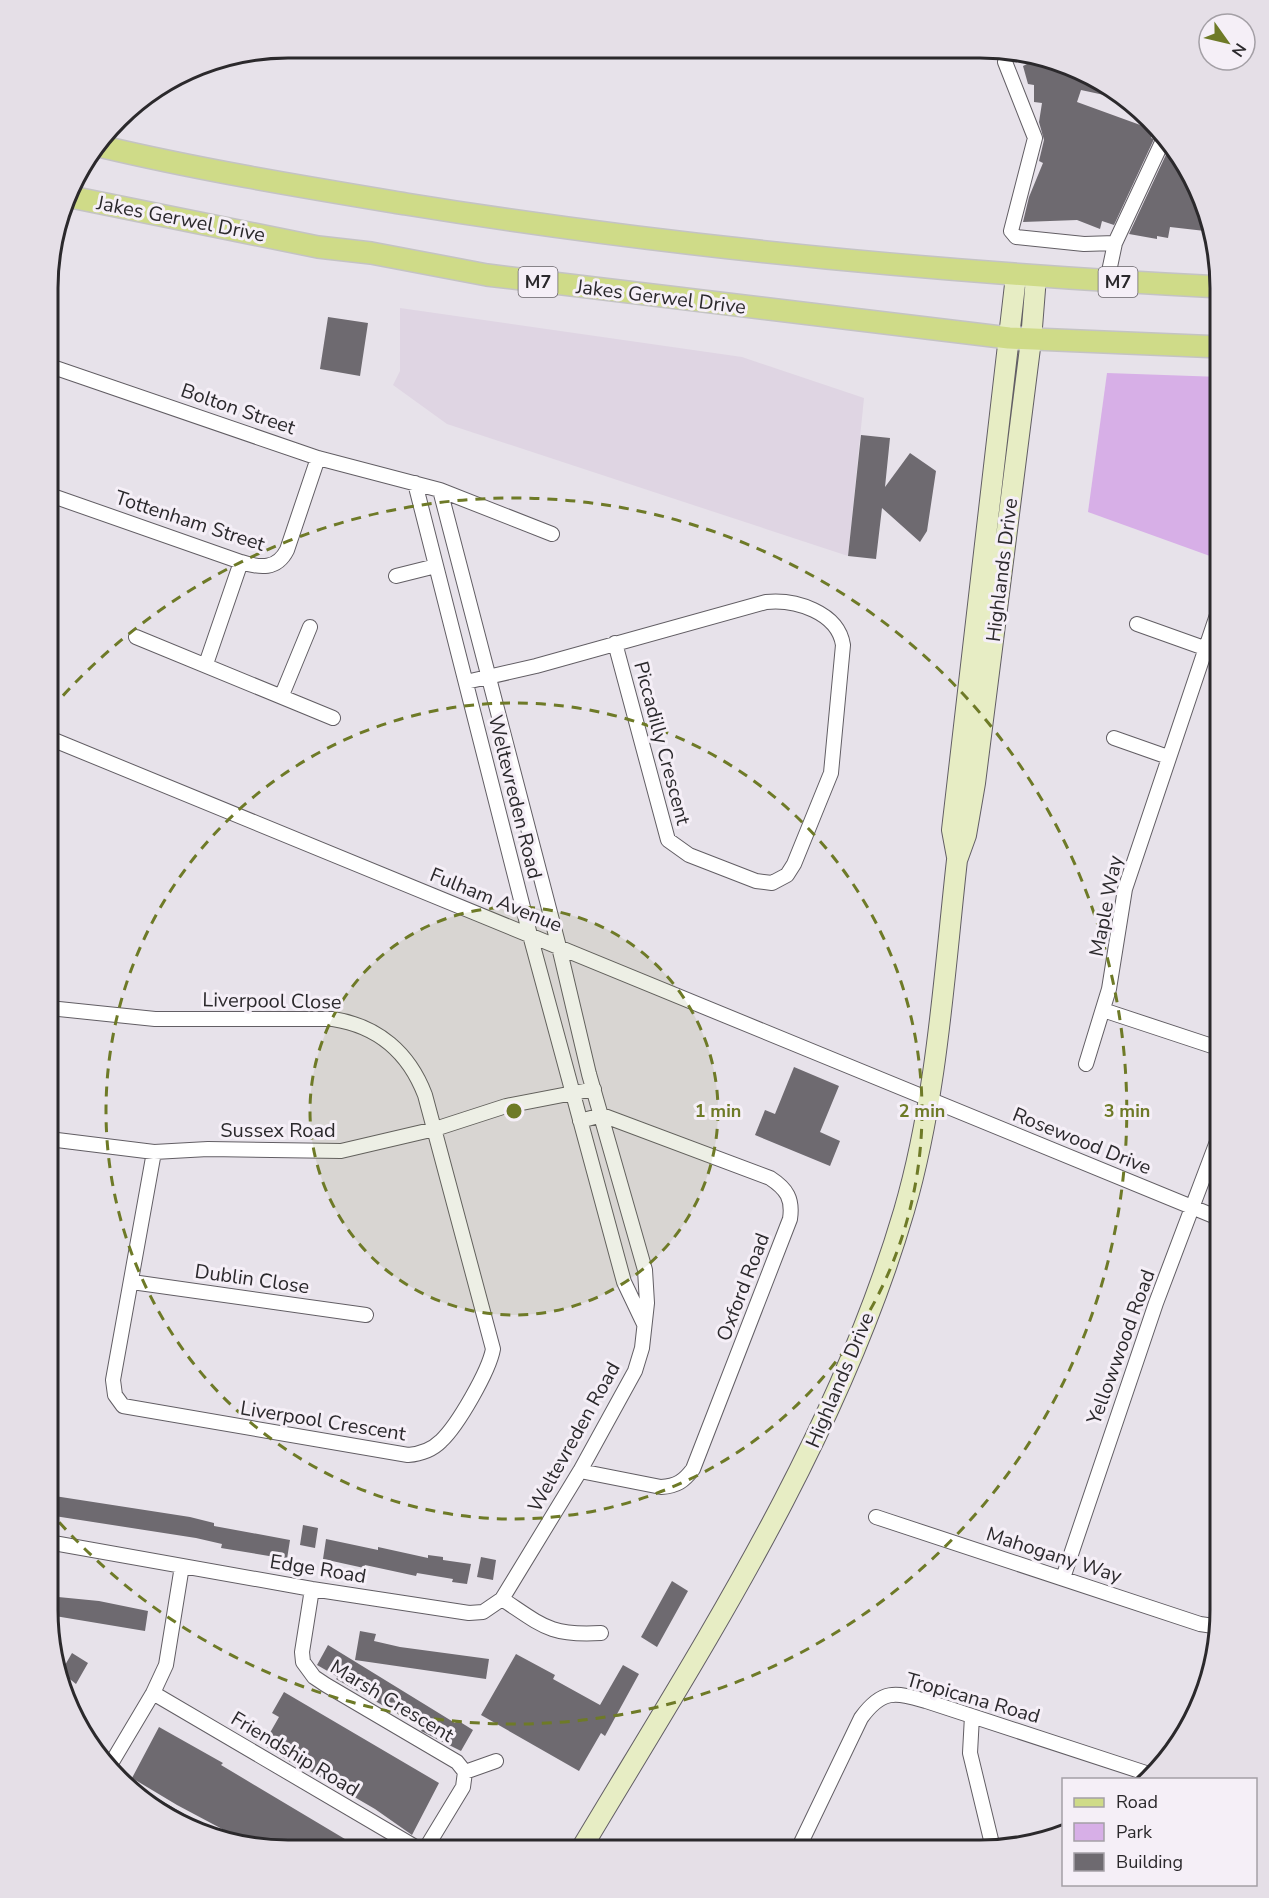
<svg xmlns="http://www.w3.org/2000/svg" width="1269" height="1898" viewBox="0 0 1269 1898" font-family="'Nunito Sans',sans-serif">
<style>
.built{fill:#dfd5e3}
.green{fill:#d7afe7}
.building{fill:#6e6a70}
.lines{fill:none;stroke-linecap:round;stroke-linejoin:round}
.street-casing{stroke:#625e64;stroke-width:16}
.secondary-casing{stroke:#625e64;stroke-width:22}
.primary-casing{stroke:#c4c3c4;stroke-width:24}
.street{stroke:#fff;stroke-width:14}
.secondary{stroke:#e7edc4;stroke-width:20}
.primary{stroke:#cfdb88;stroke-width:21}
.ring{fill:none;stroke:#6e7a27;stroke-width:3;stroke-dasharray:10 8}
.labels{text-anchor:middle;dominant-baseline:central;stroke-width:6;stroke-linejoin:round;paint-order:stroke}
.shield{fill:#f5eff7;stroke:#686469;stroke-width:1.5}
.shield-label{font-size:18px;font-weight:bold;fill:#2b292c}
.street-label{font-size:20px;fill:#2b292c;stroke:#f5eff7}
.rim{fill:none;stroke:#2b292c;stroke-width:3}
.centre{fill:#6e7a27;stroke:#f5eff7;stroke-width:3}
.ring-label{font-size:18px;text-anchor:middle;font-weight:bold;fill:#6e7a27;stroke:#f5eff7;stroke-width:6;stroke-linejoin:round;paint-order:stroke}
</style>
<rect width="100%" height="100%" fill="#e7e2ea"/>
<!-- built -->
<path class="built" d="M 400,308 L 742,357 L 864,398 L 848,556 L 447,424 L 393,385 L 400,371 Z"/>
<!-- green -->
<path class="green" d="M 1107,373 L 1221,377 L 1221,560 L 1088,512 Z"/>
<!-- building -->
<path class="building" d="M 1026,54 L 1057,62 L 1120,94 L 1118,98 L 1081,90 L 1077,102 L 1154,130 L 1151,138 L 1154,139 L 1114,225 L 1102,221 L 1100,229 L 1077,220 L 1023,222 L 1029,197 L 1043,163 L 1039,161 L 1044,140 L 1039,122 L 1042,103 L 1034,102 L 1034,85 L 1028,84 L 1023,66 L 1027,64 Z
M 1171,144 L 1203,196 L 1207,220 L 1205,231 L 1170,227 L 1168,238 L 1157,236 L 1157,239 L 1129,234 Z
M 328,317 L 368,323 L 360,376 L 320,369 Z
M 861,435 L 890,438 L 885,487 L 910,453 L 936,471 L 927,531 L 920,542 L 882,508 L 876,559 L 848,556 Z
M 794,1067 L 839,1086 L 820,1132 L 840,1141 L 830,1166 L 755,1135 L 765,1110 L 775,1114 Z
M 48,1495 L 190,1517 L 214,1523 L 214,1526 L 290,1540 L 287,1559 L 221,1548 L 222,1544 L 196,1538 L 48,1515 Z
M 303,1525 L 318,1528 L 315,1548 L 300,1545 Z
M 326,1539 L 378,1550 L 378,1547 L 428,1558 L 428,1555 L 443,1557 L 443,1560 L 471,1564 L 467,1584 L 452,1582 L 453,1579 L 417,1573 L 416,1576 L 365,1565 L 364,1568 L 323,1559 Z
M 481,1557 L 496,1560 L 493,1580 L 477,1577 Z
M 672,1581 L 688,1591 L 657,1647 L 641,1637 Z
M 48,1596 L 99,1601 L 148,1611 L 145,1631 L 49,1615 Z
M 360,1631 L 376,1634 L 374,1641 L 400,1647 L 489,1659 L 486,1679 L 355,1660 Z
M 328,1645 L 455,1723 L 457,1720 L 473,1730 L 461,1751 L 421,1731 L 423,1728 L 336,1679 L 338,1677 L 317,1665 Z
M 72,1653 L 88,1663 L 76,1684 L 61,1672 Z
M 516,1654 L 555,1675 L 553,1679 L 600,1705 L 623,1665 L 639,1674 L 605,1736 L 601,1733 L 579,1771 L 481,1715 Z
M 284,1692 L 439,1783 L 412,1835 L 375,1809 L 301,1766 L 300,1768 L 263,1745 L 279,1717 L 272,1713 Z
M 159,1727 L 223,1763 L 221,1765 L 360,1848 L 258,1848 L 177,1805 L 132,1778 Z"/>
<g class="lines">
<defs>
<path id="street" d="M 1005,62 L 1035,138 L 1011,231 L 1016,237 L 1084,244 L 1115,243
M 1107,281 L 1115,243 L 1165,136
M 50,366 L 318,458 L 440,490 L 552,534
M 415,483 L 530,935 L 624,1282 L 644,1324
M 50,495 L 241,562 C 260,568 277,570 287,550 L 318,458
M 396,576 L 436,566
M 1137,624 L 1221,654
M 136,637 L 333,718
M 206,664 L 241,562
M 466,682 L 536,666 L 766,602 C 795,599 838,612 843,645 L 831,773 L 794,864 L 787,875 L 772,883 L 756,881 L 689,855 L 668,840 L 615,643
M 282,695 L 310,627
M 49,738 L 1221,1219
M 1114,738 L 1168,757
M 49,1008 L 155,1019 L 333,1019 C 378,1026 409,1053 425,1095 L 493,1349 C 489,1371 458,1425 441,1441 C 432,1450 420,1454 408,1455 L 123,1406 L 115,1395 L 113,1380 L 154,1152
M 1103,1010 L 1221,1049
M 1086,1064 L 1109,989 L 1125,889 L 1221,603
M 49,1139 L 154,1152 L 208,1149 L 341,1151 L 435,1129 L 506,1106 L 594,1089
M 132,1282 L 366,1315
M 580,1471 L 661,1487 C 677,1486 684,1481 693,1469 L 790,1219 C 793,1199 787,1189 770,1178 L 602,1115 L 580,1121
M 876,1517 L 1200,1624 L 1220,1627
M 48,1542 L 312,1589 L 469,1613 L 483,1612 L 502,1599 L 580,1471 L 635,1371 L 642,1348 L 647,1303 L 645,1270 L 589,1074 L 559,947 L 440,490
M 1063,1578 L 1156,1303 L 1221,1131
M 312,1589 L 302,1652 L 303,1662 L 314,1677 L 326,1685 L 457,1762 L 465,1772 L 463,1787 L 426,1848
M 502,1599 C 543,1626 550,1636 601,1633
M 153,1693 L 417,1848
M 972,1716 L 970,1753 L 993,1848
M 109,1767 L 153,1693 L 166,1665 L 182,1566
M 465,1772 L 496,1761
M 139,1797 L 199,1832
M 798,1849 L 861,1718 C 882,1689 895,1692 926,1701 L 1152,1775"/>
<path id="secondary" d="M 957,857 L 952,830 L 1016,276
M 581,1849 C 703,1645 836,1442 904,1211 C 937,1098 944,976 957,860 L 966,835 L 975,783 L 1031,340 L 1036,277"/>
<path id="primary" d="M 99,146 C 200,170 304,187 406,204 C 676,248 948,273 1221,287
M 71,197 L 318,247 L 371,253 L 487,275 L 1009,338 L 1221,347"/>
</defs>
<!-- street casing -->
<use href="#street" class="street-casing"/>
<!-- secondary casing -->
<use href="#secondary" class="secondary-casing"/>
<!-- primary casing -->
<use href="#primary" class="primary-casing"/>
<!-- street -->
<use href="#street" class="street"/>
<!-- secondary -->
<use href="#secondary" class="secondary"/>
<!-- primary -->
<use href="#primary" class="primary"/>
</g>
<!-- distance rings -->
<circle cx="514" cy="1111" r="204" fill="#6e7a27" fill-opacity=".12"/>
<g class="ring">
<circle cx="514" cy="1111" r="204"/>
<circle cx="514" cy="1111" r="408"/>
<path d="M51 709A613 613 0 1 1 51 1513"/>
</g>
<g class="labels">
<!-- shield labels -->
<g class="shield">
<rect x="518.5" y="267" width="39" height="30" rx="4.5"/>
<rect x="1098.5" y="267" width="39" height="30" rx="4.5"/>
</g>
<g class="shield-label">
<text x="538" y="282">M7</text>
<text x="1118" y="282">M7</text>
</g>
<!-- street labels -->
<g class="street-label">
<text transform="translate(181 219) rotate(11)">Jakes Gerwel Drive</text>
<text transform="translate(661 297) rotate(7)">Jakes Gerwel Drive</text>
<text transform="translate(238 409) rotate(19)">Bolton Street</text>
<text transform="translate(190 521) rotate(18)">Tottenham Street</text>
<text transform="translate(1002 570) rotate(-83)">Highlands Drive</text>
<text transform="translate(662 743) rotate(75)">Piccadilly Crescent</text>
<text transform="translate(515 797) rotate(76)">Weltevreden Road</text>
<text transform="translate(496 900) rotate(22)">Fulham Avenue</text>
<text transform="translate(1106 906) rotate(-79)">Maple Way</text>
<text transform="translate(272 1001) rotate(1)">Liverpool Close</text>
<text x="278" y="1130">Sussex Road</text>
<text transform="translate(1082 1141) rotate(22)">Rosewood Drive</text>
<text transform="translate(252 1279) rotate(8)">Dublin Close</text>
<text transform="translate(743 1287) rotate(-69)">Oxford Road</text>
<text transform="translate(1121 1347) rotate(-70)">Yellowwood Road</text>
<text transform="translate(840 1380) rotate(-67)">Highlands Drive</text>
<text transform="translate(323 1421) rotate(9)">Liverpool Crescent</text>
<text transform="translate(574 1437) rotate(-61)">Weltevreden Road</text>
<text transform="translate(1054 1555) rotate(18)">Mahogany Way</text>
<text transform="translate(318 1569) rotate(9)">Edge Road</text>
<text transform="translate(973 1698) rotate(16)">Tropicana Road</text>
<text transform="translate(392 1701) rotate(31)">Marsh Crescent</text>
<text transform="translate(295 1754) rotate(31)">Friendship Road</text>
</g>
</g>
<!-- crop -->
<path d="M0 0H1269V1898H0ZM288 58H980A230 230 0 0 1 1210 288V1610A230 230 0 0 1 980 1840H288A230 230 0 0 1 58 1610V288A230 230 0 0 1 288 58Z" fill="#e5dfe7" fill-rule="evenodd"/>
<path class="rim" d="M288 58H980A230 230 0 0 1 1210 288V1610A230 230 0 0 1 980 1840H288A230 230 0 0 1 58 1610V288A230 230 0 0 1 288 58Z"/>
<circle cx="514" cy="1111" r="9" class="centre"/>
<g class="ring-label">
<text x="718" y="1117">1 min</text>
<text x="922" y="1117">2 min</text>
<text x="1127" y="1117">3 min</text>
</g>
<!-- legend -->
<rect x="1062" y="1778" width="195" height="108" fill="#f5eff7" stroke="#a4a0a6" stroke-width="1.5"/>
<rect x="1074" y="1798" width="30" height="9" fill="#cfdb88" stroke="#a4a0a6" stroke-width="1.5"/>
<text x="1116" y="1808" font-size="18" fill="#2b292c">Road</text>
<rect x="1074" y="1823" width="30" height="18" fill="#d7afe7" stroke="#a4a0a6" stroke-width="1.5"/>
<text x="1116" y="1838" font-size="18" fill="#2b292c">Park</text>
<rect x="1074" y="1853" width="30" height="18" fill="#6e6a70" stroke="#a4a0a6" stroke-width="1.5"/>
<text x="1116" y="1868" font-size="18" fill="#2b292c">Building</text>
<!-- north arrow -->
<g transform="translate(1227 42) rotate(124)"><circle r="28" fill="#f5eff7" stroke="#a4a0a6" stroke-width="1.5"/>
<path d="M0-4.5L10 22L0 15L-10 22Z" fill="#6e7a27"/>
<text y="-9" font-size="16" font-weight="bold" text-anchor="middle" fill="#2b292c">N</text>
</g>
</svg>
